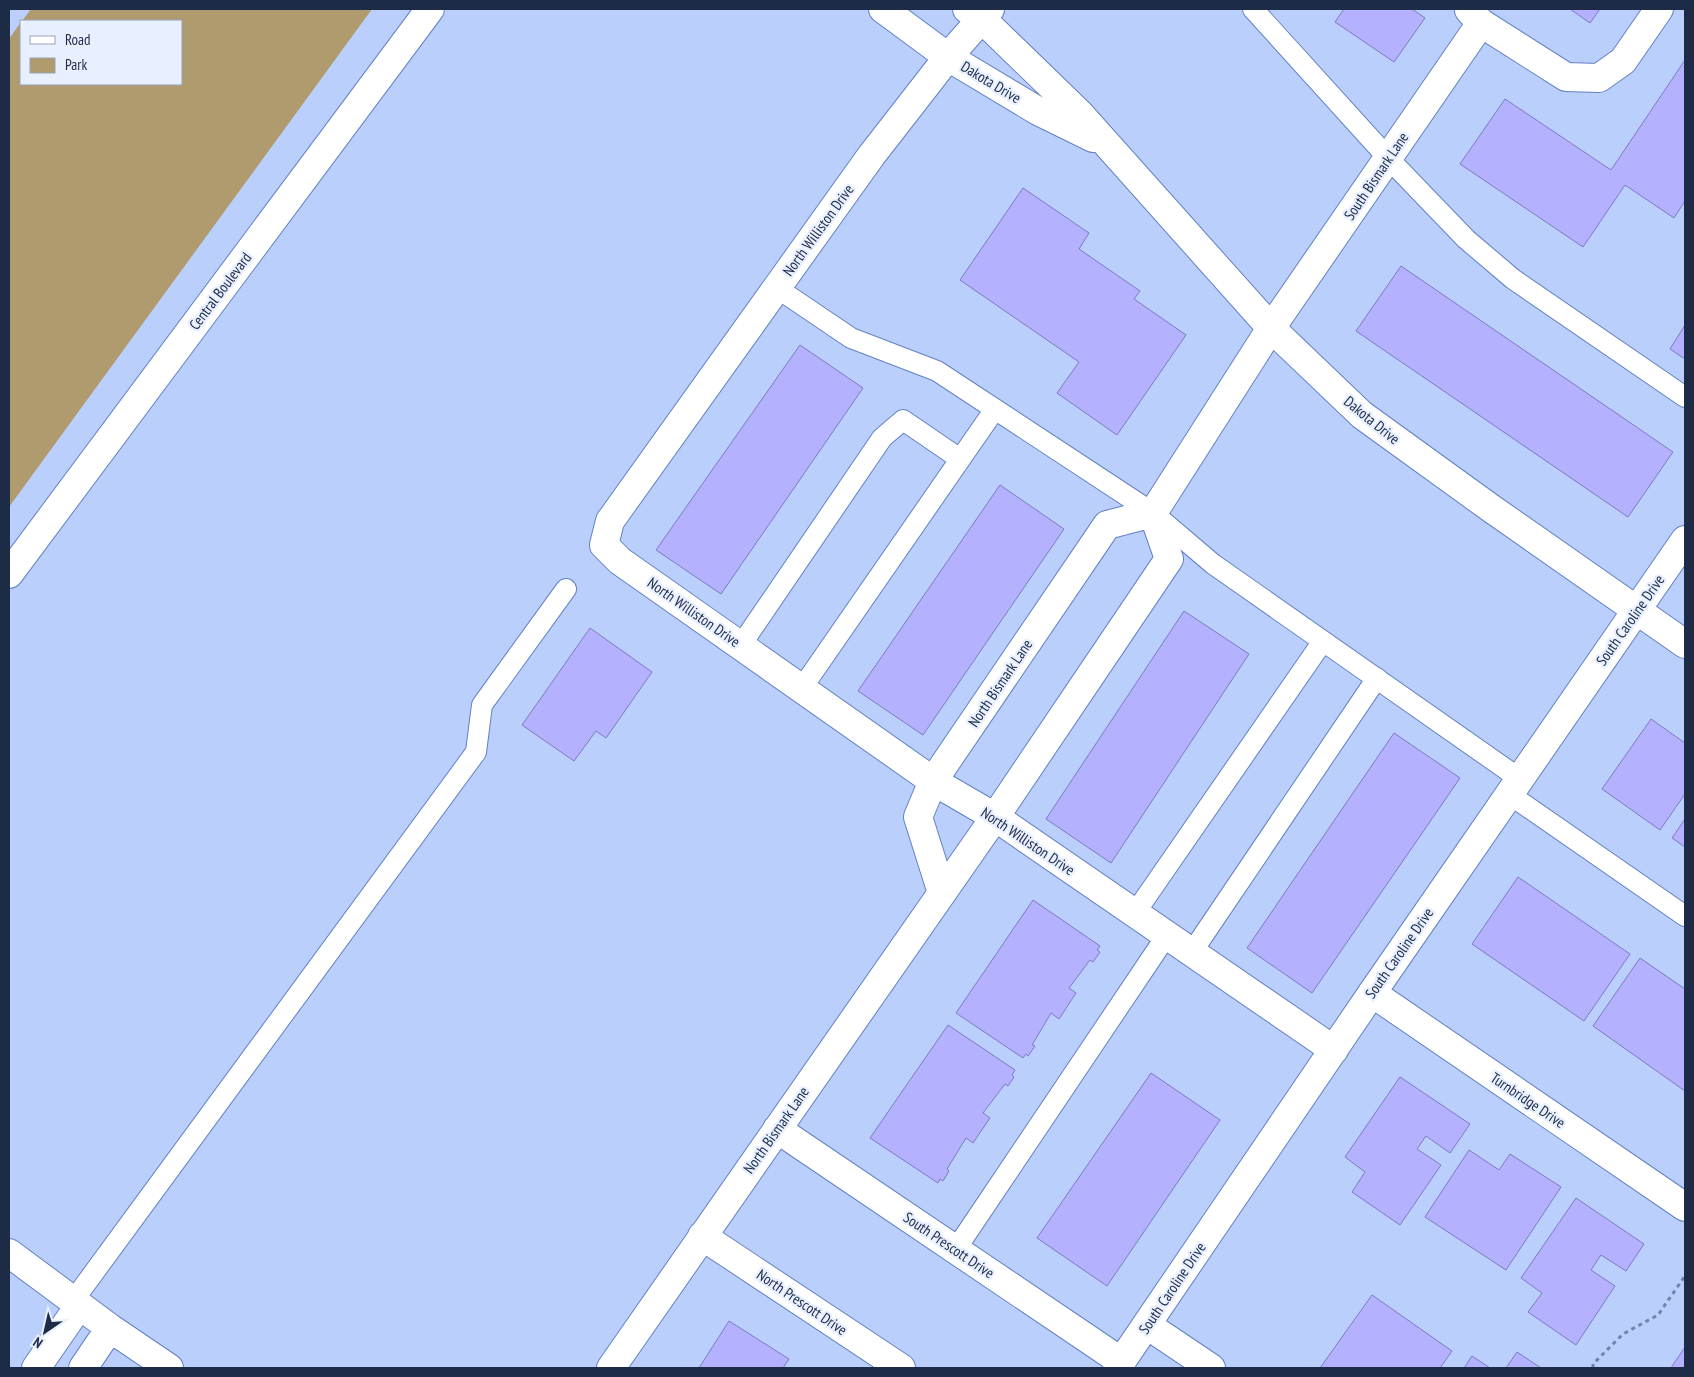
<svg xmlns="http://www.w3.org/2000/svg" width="1694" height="1377" viewBox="0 0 1694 1377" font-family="'PT Sans Narrow',sans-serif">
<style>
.green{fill:#b09b6f}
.building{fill:#b4b1ff;stroke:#7d7ac2}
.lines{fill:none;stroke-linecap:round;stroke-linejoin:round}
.service-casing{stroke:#6381c4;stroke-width:22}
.minor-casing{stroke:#6381c4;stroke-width:30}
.tertiary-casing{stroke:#6381c4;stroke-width:30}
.path{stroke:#7384a9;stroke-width:3;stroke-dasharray:4 4;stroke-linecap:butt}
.service{stroke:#fff;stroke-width:20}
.minor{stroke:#fff;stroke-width:28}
.tertiary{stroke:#fff;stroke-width:28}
.labels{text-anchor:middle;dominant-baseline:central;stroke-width:4.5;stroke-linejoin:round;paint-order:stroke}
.street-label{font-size:15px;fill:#1e2b47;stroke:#e8f0ff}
</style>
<rect width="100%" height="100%" fill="#bacffb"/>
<!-- green -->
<path class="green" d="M 31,9 L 372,9 L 9,507 L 9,39 L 21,22 L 21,84 L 181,84 L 181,21 L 22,21 Z"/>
<!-- building -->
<path class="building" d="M 1344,9 L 1412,9 L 1425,18 L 1394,62 L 1335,22 Z
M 1570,9 L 1600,9 L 1590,23 Z
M 1685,60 L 1685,201 L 1674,218 L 1625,185 L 1583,247 L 1460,164 L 1505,99 L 1611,170 Z
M 1023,188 L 1089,233 L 1079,249 L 1140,291 L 1134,299 L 1186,335 L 1117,435 L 1057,393 L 1079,362 L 960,280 Z
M 1401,266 L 1673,452 L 1628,517 L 1356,331 Z
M 1685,325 L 1685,359 L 1670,349 Z
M 800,345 L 863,388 L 721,594 L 656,550 Z
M 1000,485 L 1064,529 L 923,735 L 858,691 Z
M 1184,611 L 1249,654 L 1111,863 L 1046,819 Z
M 590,628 L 652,672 L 606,738 L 596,731 L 574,761 L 522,725 Z
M 1651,719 L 1685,743 L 1685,794 L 1660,830 L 1602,789 Z
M 1394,733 L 1460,778 L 1312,993 L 1247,948 Z
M 1685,819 L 1685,847 L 1672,838 Z
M 1518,877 L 1630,954 L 1584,1021 L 1472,944 Z
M 1033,900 L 1100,946 L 1097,950 L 1100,952 L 1093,962 L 1090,960 L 1069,988 L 1076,993 L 1059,1019 L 1051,1013 L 1032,1045 L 1035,1046 L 1028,1056 L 1026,1054 L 1023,1058 L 956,1013 Z
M 1640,958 L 1685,989 L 1685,1091 L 1593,1026 Z
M 948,1025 L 1015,1070 L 1012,1075 L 1014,1077 L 1008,1086 L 1005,1084 L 983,1113 L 990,1118 L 973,1143 L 966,1138 L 947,1169 L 949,1171 L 943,1181 L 940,1179 L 938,1183 L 870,1138 Z
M 1151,1073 L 1220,1120 L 1107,1286 L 1037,1238 Z
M 1400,1077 L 1470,1124 L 1450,1153 L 1426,1136 L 1417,1149 L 1441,1165 L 1400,1225 L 1352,1192 L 1365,1172 L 1345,1157 Z
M 1469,1150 L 1499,1170 L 1510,1154 L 1561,1187 L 1506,1270 L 1425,1217 Z
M 1576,1198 L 1644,1244 L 1626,1271 L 1601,1255 L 1591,1270 L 1615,1286 L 1576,1345 L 1528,1312 L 1542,1293 L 1521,1278 Z
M 1372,1295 L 1452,1351 L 1440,1368 L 1320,1368 Z
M 729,1321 L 789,1359 L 783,1368 L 699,1368 Z
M 1685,1347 L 1685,1368 L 1671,1368 Z
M 1517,1352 L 1541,1368 L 1506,1368 Z
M 1472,1356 L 1490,1368 L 1464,1368 Z"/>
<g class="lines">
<defs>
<path id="service" d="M 1253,9 L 1388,158 L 1466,239 L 1513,279 L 1685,397
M 777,288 L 851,338 L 937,371 L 1153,513 L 1213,564 L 1520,779
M 741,645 L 882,438 L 903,420 L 960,459
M 802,688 L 995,409
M 1509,794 L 1685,916
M 1135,913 L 1323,641
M 1192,952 L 1377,678
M 956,1249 L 1167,935
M 73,1301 L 476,752 L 482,705 L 566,589"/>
<path id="minor" d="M 883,9 L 948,57 L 1038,111 L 1093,138
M 967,9 L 982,19 L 1080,114 L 1271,328 L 1362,415 L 1492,509 L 1685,644
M 990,9 L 948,57 L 871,156 L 610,521 L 604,545 L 620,561 L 933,781 L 995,817 L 1334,1050
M 1469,10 L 1481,23 L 1566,77 L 1599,78 L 1623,61 L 1659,9
M 942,893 L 918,817 L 933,781 L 1107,525 L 1153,513 L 1271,328 L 1481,23
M 1372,993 L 1685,1207
M 777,1129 L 1122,1362
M 702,1236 L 901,1368
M 9,1253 L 110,1328 L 169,1368
M 1147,1325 L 1211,1368
M 36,1368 L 79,1306
M 83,1368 L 110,1328
M 611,1368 L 995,817 L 1169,559 L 1153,513
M 1117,1368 L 1372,993 L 1685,540"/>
<path id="tertiary" d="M 9,574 L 430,9"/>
</defs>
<!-- service casing -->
<use href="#service" class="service-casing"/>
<!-- minor casing -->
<use href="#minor" class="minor-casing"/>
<!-- tertiary casing -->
<use href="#tertiary" class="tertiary-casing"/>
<!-- path -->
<path class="path" d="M 1593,1368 L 1593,1364 L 1623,1334 L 1658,1315 L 1685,1276"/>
<!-- service -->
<use href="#service" class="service"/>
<!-- minor -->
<use href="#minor" class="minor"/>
<!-- tertiary -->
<use href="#tertiary" class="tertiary"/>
</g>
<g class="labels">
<!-- street labels -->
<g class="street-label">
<text transform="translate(991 82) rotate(31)">Dakota Drive</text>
<text transform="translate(1376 176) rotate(-56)">South Bismark Lane</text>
<text transform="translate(818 230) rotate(-54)">North Williston Drive</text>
<text transform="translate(220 291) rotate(-53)">Central Boulevard</text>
<text transform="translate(1372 420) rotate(39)">Dakota Drive</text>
<text transform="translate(694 612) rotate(35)">North Williston Drive</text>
<text transform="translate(1630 620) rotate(-55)">South Caroline Drive</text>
<text transform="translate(1000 683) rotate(-56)">North Bismark Lane</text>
<text transform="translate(1028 841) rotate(34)">North Williston Drive</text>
<text transform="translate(1399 953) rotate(-55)">South Caroline Drive</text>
<text transform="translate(1528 1100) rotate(34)">Turnbridge Drive</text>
<text transform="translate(776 1130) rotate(-55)">North Bismark Lane</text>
<text transform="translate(949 1245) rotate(34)">South Prescott Drive</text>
<text transform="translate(1172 1288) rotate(-56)">South Caroline Drive</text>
<text transform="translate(802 1302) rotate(34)">North Prescott Drive</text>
</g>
</g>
<!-- border -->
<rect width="1694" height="1377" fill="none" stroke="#1e2b47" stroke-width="20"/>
<!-- legend -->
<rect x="20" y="20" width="162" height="65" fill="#e8f0ff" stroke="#97a1b5"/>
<rect x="30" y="36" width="25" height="8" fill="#ffffff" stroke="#97a1b5"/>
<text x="65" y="45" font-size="15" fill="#1e2b47">Road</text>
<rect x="30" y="58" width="25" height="15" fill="#b09b6f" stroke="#97a1b5"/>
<text x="65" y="70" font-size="15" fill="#1e2b47">Park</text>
<!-- north arrow -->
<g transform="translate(45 1332) rotate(214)" stroke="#e8f0ff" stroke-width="4" paint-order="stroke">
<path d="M0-4L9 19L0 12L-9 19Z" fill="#1e2b47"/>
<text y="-8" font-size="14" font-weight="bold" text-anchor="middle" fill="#1e2b47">N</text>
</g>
</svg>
